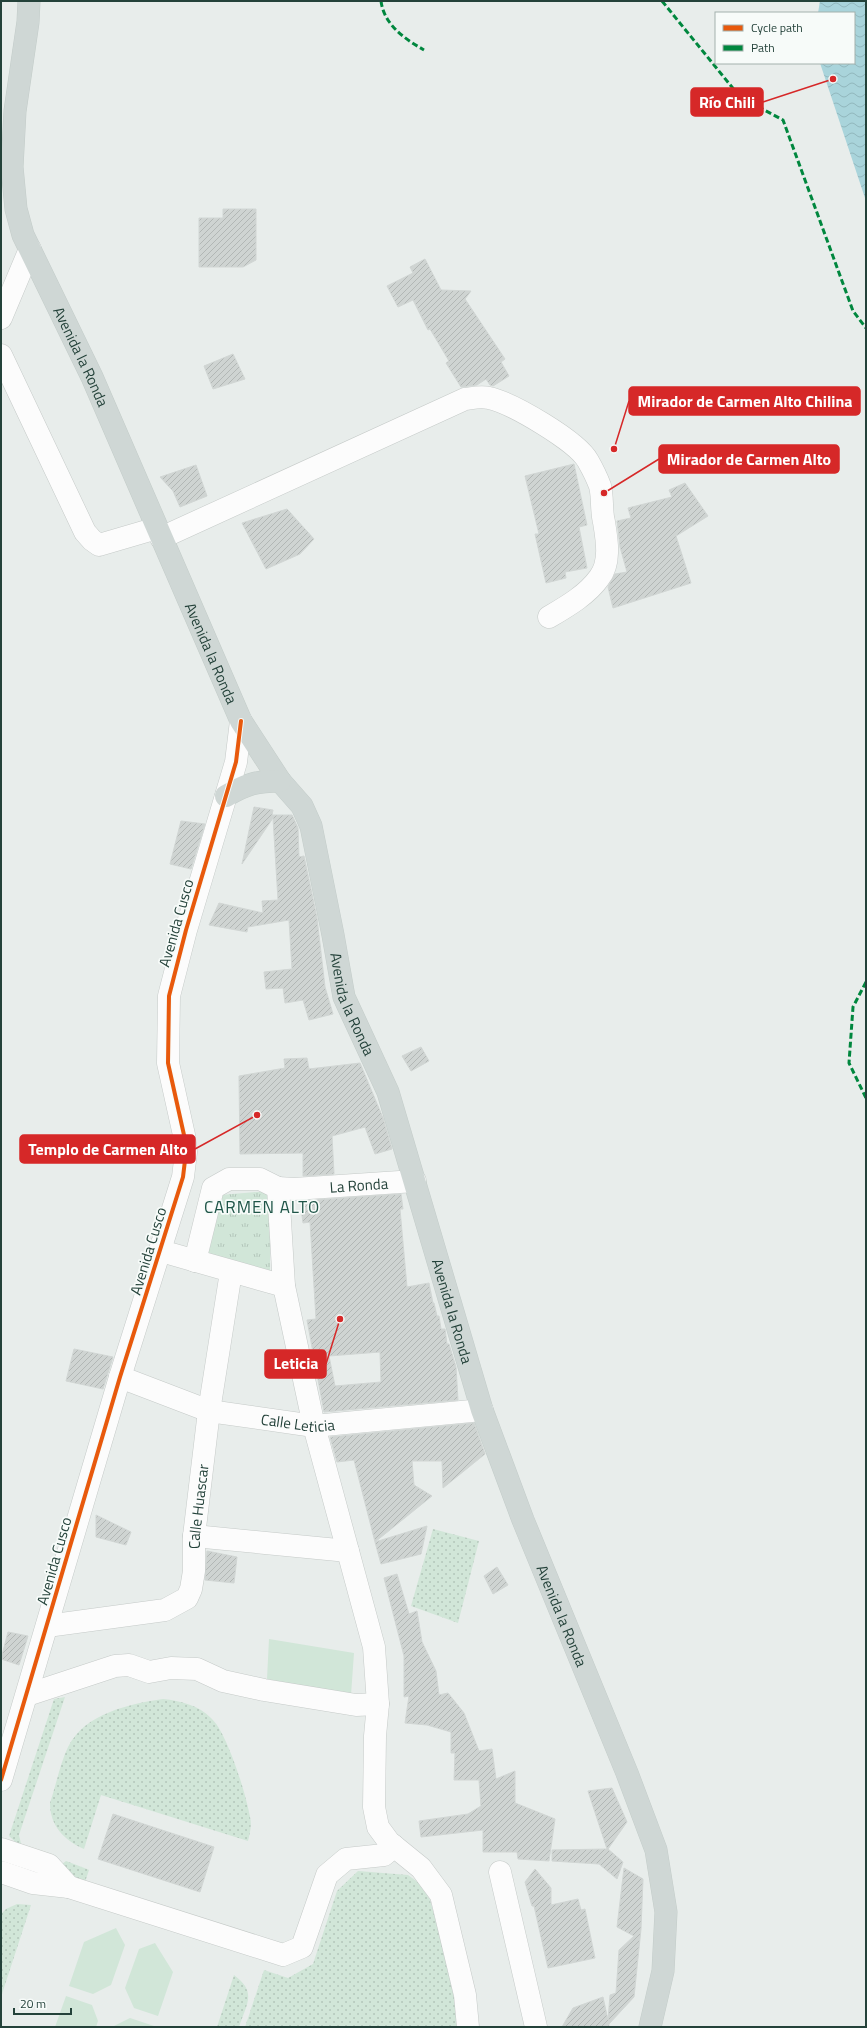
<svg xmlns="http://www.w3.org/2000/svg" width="867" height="2028" viewBox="0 0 867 2028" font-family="'Titillium Web',sans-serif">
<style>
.grass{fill:url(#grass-dots)}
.park{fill:url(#park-tufts)}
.garden{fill:#d1e6d8}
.water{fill:url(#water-waves)}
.building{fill:url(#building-hatch);stroke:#d1d6d4;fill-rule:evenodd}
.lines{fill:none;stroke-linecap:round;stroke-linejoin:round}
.minor-casing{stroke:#c5cac8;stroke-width:23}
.major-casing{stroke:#c3ccc9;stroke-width:23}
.minor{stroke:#fcfcfc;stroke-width:22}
.major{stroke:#cfd7d5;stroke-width:22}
.quiet{stroke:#00873e;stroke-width:3;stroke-dasharray:6 3;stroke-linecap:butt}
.cycleway-casing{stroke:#f7fbf9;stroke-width:6}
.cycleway{stroke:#e8590c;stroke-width:4}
.labels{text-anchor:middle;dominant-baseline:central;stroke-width:3.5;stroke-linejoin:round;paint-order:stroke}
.street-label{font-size:15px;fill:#24423a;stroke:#f7fbf9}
.quarter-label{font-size:17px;letter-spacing:1px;fill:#1f5548;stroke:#f7fbf9}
.leader{fill:none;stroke:#d62828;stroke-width:1.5}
.callout-dot{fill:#d62828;stroke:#f7fbf9;stroke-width:1.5}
.callout{fill:#d62828;stroke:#d62828;stroke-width:1.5}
.callout-label{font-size:16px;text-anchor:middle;font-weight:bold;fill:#fff}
</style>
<defs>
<pattern id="grass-dots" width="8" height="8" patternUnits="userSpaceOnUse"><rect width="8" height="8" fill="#d1e6d8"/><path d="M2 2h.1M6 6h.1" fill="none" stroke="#b3c6ba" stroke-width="1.8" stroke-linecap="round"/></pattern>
<pattern id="park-tufts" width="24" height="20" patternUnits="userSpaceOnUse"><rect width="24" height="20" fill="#d1e6d8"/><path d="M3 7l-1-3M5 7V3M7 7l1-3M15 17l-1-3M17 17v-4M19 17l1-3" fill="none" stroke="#b3c6ba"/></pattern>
<pattern id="water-waves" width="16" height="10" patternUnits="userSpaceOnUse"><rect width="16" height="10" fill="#a9d4db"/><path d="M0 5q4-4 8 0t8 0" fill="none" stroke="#91b7bd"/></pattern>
<pattern id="building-hatch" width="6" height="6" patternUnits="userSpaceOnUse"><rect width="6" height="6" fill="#cfd4d2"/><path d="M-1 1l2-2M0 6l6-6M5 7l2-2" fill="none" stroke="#b2b7b5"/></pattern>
</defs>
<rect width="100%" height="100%" fill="#e8edeb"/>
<!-- grass -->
<path class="grass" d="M 433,1529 L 479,1541 L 458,1623 L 411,1606 Z
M 65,1697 L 19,1835 L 22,1848 L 9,1836 L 54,1699 Z
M 163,1699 C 181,1701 198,1705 211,1718 C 227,1732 246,1794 250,1817 C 252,1825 250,1833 248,1841 L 101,1795 L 84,1849 C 64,1840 50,1826 50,1803 C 56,1785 60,1764 68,1747 C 85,1713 130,1704 163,1699 Z
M 66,1861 L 87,1869 L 89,1870 L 85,1882 L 72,1875 L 62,1864 Z
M 358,1871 L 408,1875 L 419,1883 L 430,1900 L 455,1992 L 459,2027 L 245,2027 L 264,1970 L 288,1978 L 313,1964 L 337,1891 Z
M 17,1904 L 31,1905 L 1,1997 L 1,1914 L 6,1909 Z
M 234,1975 C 257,1992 247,2003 239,2027 L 217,2027 Z"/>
<!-- park -->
<path class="park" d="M 270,1191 L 270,1273 L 203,1260 L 220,1195 Z"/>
<!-- garden -->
<path class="garden" d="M 269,1639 L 354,1653 L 351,1695 L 267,1679 Z
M 116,1928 L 125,1945 L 111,1985 L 93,1994 L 69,1986 L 84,1942 Z
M 155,1943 L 173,1972 L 158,2016 L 134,2008 L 125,1988 L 139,1949 Z
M 66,1996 L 92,2005 L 98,2021 L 96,2027 L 55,2027 Z
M 130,2018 L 154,2026 L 154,2027 L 112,2027 Z"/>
<!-- water -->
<path class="water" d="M 820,1 L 866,1 L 866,201 L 820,63 L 854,63 L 854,13 L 818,13 Z"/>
<!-- building -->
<path class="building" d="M 223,209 L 256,209 L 256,260 L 243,267 L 199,267 L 199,218 L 223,218 Z
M 425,259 L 441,290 L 471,291 L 465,299 L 505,359 L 501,362 L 509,376 L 493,386 L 490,385 L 486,379 L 477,385 L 461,387 L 446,363 L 449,361 L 430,329 L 428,330 L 413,300 L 398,307 L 387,286 L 413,273 L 410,267 Z
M 233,354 L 245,379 L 213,389 L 204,366 Z
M 574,464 L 587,525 L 579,527 L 587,568 L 565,572 L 566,578 L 546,583 L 535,534 L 539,534 L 525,476 Z
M 196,465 L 207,496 L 180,507 L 173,491 L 160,477 Z
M 685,483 L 708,516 L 676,536 L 691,583 L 613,608 L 608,587 L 615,574 L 627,572 L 620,547 L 617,521 L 631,518 L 628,508 L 672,497 L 669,490 Z
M 287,509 L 314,539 L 300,554 L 266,569 L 242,523 Z
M 254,807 L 273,810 L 272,815 L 292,815 L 298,828 L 299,857 L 304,856 L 317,918 L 325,987 L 333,1014 L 309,1020 L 303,1000 L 285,1003 L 283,988 L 266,989 L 264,972 L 292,969 L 289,920 L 248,927 L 247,932 L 209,925 L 219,903 L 263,913 L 262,901 L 278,900 L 273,818 L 242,864 Z
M 181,821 L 205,824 L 191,869 L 170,864 Z
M 421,1047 L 429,1061 L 411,1071 L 402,1056 Z
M 307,1058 L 309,1069 L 360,1063 L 383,1118 L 392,1149 L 375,1154 L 365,1127 L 332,1136 L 334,1174 L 303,1176 L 303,1153 L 240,1154 L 239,1076 L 285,1068 L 284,1059 Z
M 401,1194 L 403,1209 L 400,1209 L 407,1287 L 429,1283 L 433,1303 L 434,1303 L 437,1316 L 439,1316 L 441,1329 L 445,1329 L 447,1344 L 449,1344 L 456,1367 L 458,1400 L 324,1412 L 307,1320 L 316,1319 L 310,1222 L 303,1223 L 300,1201 ZM 380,1352 L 381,1382 L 335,1386 L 329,1356 Z
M 74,1349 L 113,1357 L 103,1389 L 66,1381 Z
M 474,1423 L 485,1454 L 443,1488 L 442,1461 L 412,1461 L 414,1485 L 432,1496 L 375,1542 L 354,1460 L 337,1462 L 330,1437 Z
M 96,1515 L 131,1532 L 126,1545 L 96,1537 Z
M 427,1526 L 421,1554 L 381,1564 L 375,1542 Z
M 207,1551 L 237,1557 L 234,1583 L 205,1580 Z
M 497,1567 L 508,1585 L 493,1594 L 484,1576 Z
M 397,1574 L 409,1614 L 417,1611 L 422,1642 L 436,1671 L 439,1695 L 448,1693 L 464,1713 L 479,1751 L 492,1749 L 496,1779 L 515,1771 L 515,1803 L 555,1819 L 549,1861 L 518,1859 L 517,1852 L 483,1852 L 483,1830 L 421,1837 L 419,1821 L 468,1814 L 481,1806 L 479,1780 L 454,1780 L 455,1753 L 451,1753 L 451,1732 L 427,1725 L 405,1723 L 409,1696 L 404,1697 L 404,1656 L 384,1578 Z
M 8,1632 L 28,1636 L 19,1665 L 1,1659 Z
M 612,1788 L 627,1822 L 608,1849 L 623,1862 L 617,1879 L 599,1864 L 552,1861 L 552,1850 L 607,1849 L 588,1791 Z
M 113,1814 L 214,1847 L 200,1892 L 98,1859 Z
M 624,1868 L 643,1879 L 641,1929 L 634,1997 L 609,2024 L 609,2027 L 562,2027 L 573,2008 L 603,1997 L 608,2020 L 610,1995 L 616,1993 L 619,1950 L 634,1936 L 617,1927 Z
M 535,1869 L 551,1888 L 551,1905 L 578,1899 L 581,1910 L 585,1909 L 595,1958 L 548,1968 L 534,1906 L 532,1906 L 525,1882 Z"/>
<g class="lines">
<defs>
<g id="minor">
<path d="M 1,318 L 30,249"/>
<path d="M 1,355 L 85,532 L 92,540 L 99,545 L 157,528"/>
<path d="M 161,538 L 465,399 C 473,398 481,396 489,398 C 512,403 577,441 588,461 C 592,468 597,478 600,486 C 603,497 601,511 604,522 C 607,540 611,563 599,578 C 587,595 566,607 549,617"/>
<path id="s1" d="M 278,1188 L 294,1189 L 415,1181"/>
<path d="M 161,1251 L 284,1286"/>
<path d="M 195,1261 L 213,1188 L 229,1179 L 260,1179 L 278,1188 L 284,1286 L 314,1426 L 374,1647 L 378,1704 L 375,1736 L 374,1807 L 378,1827 L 389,1842 L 421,1868 L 441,1895 L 465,1995 L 468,2027"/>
<path id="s2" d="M 120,1377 L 209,1411 L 314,1426 L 482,1410"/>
<path d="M 194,1536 L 348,1551"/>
<path id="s3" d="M 47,1626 L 165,1610 L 187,1598 L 191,1589 L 194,1571 L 194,1536 L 209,1411 L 231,1272"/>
<path d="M 27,1695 L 115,1666 L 129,1665 L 149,1672 L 171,1668 L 197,1669 L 223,1681 L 264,1690 L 356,1705 L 378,1704"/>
<path d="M 1,1780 L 120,1377 L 183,1177 L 186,1152 L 184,1135 L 168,1063 L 169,996 L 186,930 L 236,762 L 241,721"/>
<path d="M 1,1849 L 49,1865 L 69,1887"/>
<path d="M 1,1872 L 33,1883 L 69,1887 L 283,1955 L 302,1947 L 327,1875 L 346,1859 L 384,1855 L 394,1846"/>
<path d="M 500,1872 L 536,2027"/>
</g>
<g id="major">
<path id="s4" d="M 29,1 L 28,22 L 15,111 L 12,167 L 16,209 L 23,235 L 92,377 L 241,721 L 280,781 L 302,806 L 311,826 L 333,935 L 344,997 L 388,1092 L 482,1410 L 523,1520 L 627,1773 L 656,1850 L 666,1912 L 663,1971 L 650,2027"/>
<path d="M 226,796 C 246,784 257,781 280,781"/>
</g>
</defs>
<!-- minor casing -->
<use href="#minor" class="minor-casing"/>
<!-- major casing -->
<use href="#major" class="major-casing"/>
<!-- minor -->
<use href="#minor" class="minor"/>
<!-- major -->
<use href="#major" class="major"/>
<!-- quiet -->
<path class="quiet" d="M 381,1 C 384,25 405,39 424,50
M 662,1 L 740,97 L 783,120 L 853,311 L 866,328
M 866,982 L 853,1007 L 849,1063 L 866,1098"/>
<defs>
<path id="cycleway" d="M 1,1780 L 120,1377 L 183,1177 L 186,1152 L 184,1135 L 168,1063 L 169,996 L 186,930 L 236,762 L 241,721"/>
</defs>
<!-- cycleway casing -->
<use href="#cycleway" class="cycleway-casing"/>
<!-- cycleway -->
<use href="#cycleway" class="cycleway"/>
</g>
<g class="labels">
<!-- street labels -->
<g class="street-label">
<text stroke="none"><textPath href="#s4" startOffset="371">Avenida la Ronda</textPath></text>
<text stroke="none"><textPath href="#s4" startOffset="695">Avenida la Ronda</textPath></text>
<text transform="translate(176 923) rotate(-74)">Avenida Cusco</text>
<text stroke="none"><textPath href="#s4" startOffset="1079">Avenida la Ronda</textPath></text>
<text stroke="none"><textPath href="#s1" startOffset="81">La Ronda</textPath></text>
<text transform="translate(148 1251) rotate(-73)">Avenida Cusco</text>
<text stroke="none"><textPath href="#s4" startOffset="1403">Avenida la Ronda</textPath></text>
<text stroke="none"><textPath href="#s2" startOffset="185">Calle Leticia</textPath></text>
<text stroke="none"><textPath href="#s3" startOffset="237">Calle Huascar</textPath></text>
<text transform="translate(54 1561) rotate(-74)">Avenida Cusco</text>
<text stroke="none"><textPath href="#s4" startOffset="1727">Avenida la Ronda</textPath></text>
</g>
<!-- quarter labels -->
<g class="quarter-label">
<text x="262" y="1207">CARMEN ALTO</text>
</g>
</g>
<!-- callouts -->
<path class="leader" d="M833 79L763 102M614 449L629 401M604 493L659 459M257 1115L195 1149M340 1319L326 1364"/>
<g class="callout-dot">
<circle cx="833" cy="79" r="4"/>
<circle cx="614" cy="449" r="4"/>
<circle cx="604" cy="493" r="4"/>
<circle cx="257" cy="1115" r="4"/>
<circle cx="340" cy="1319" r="4"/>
</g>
<g class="callout">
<rect x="691" y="88" width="72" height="28" rx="4"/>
<rect x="629" y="387" width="231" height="28" rx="4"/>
<rect x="659" y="445" width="180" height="28" rx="4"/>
<rect x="20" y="1135" width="175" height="28" rx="4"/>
<rect x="265" y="1350" width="61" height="28" rx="4"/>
</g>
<g class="callout-label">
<text x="727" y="108">Río Chili</text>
<text x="745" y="407">Mirador de Carmen Alto Chilina</text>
<text x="749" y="465">Mirador de Carmen Alto</text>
<text x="108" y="1155">Templo de Carmen Alto</text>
<text x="296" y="1369">Leticia</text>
</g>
<!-- border -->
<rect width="867" height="2028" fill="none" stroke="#24423a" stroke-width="4"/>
<!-- legend -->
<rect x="715" y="12" width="140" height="52" fill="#f7fbf9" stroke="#a3b1ad"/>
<rect x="723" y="25" width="20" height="6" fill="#e8590c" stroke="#a3b1ad"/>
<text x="751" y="32" font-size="12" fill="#24423a">Cycle path</text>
<rect x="723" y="45" width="20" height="6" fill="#00873e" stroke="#a3b1ad"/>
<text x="751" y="52" font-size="12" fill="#24423a">Path</text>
<!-- scale -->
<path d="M14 2008v6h57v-6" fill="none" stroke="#24423a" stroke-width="2"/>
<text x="20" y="2008" font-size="12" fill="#24423a" stroke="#f7fbf9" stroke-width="3" paint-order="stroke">20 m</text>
</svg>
